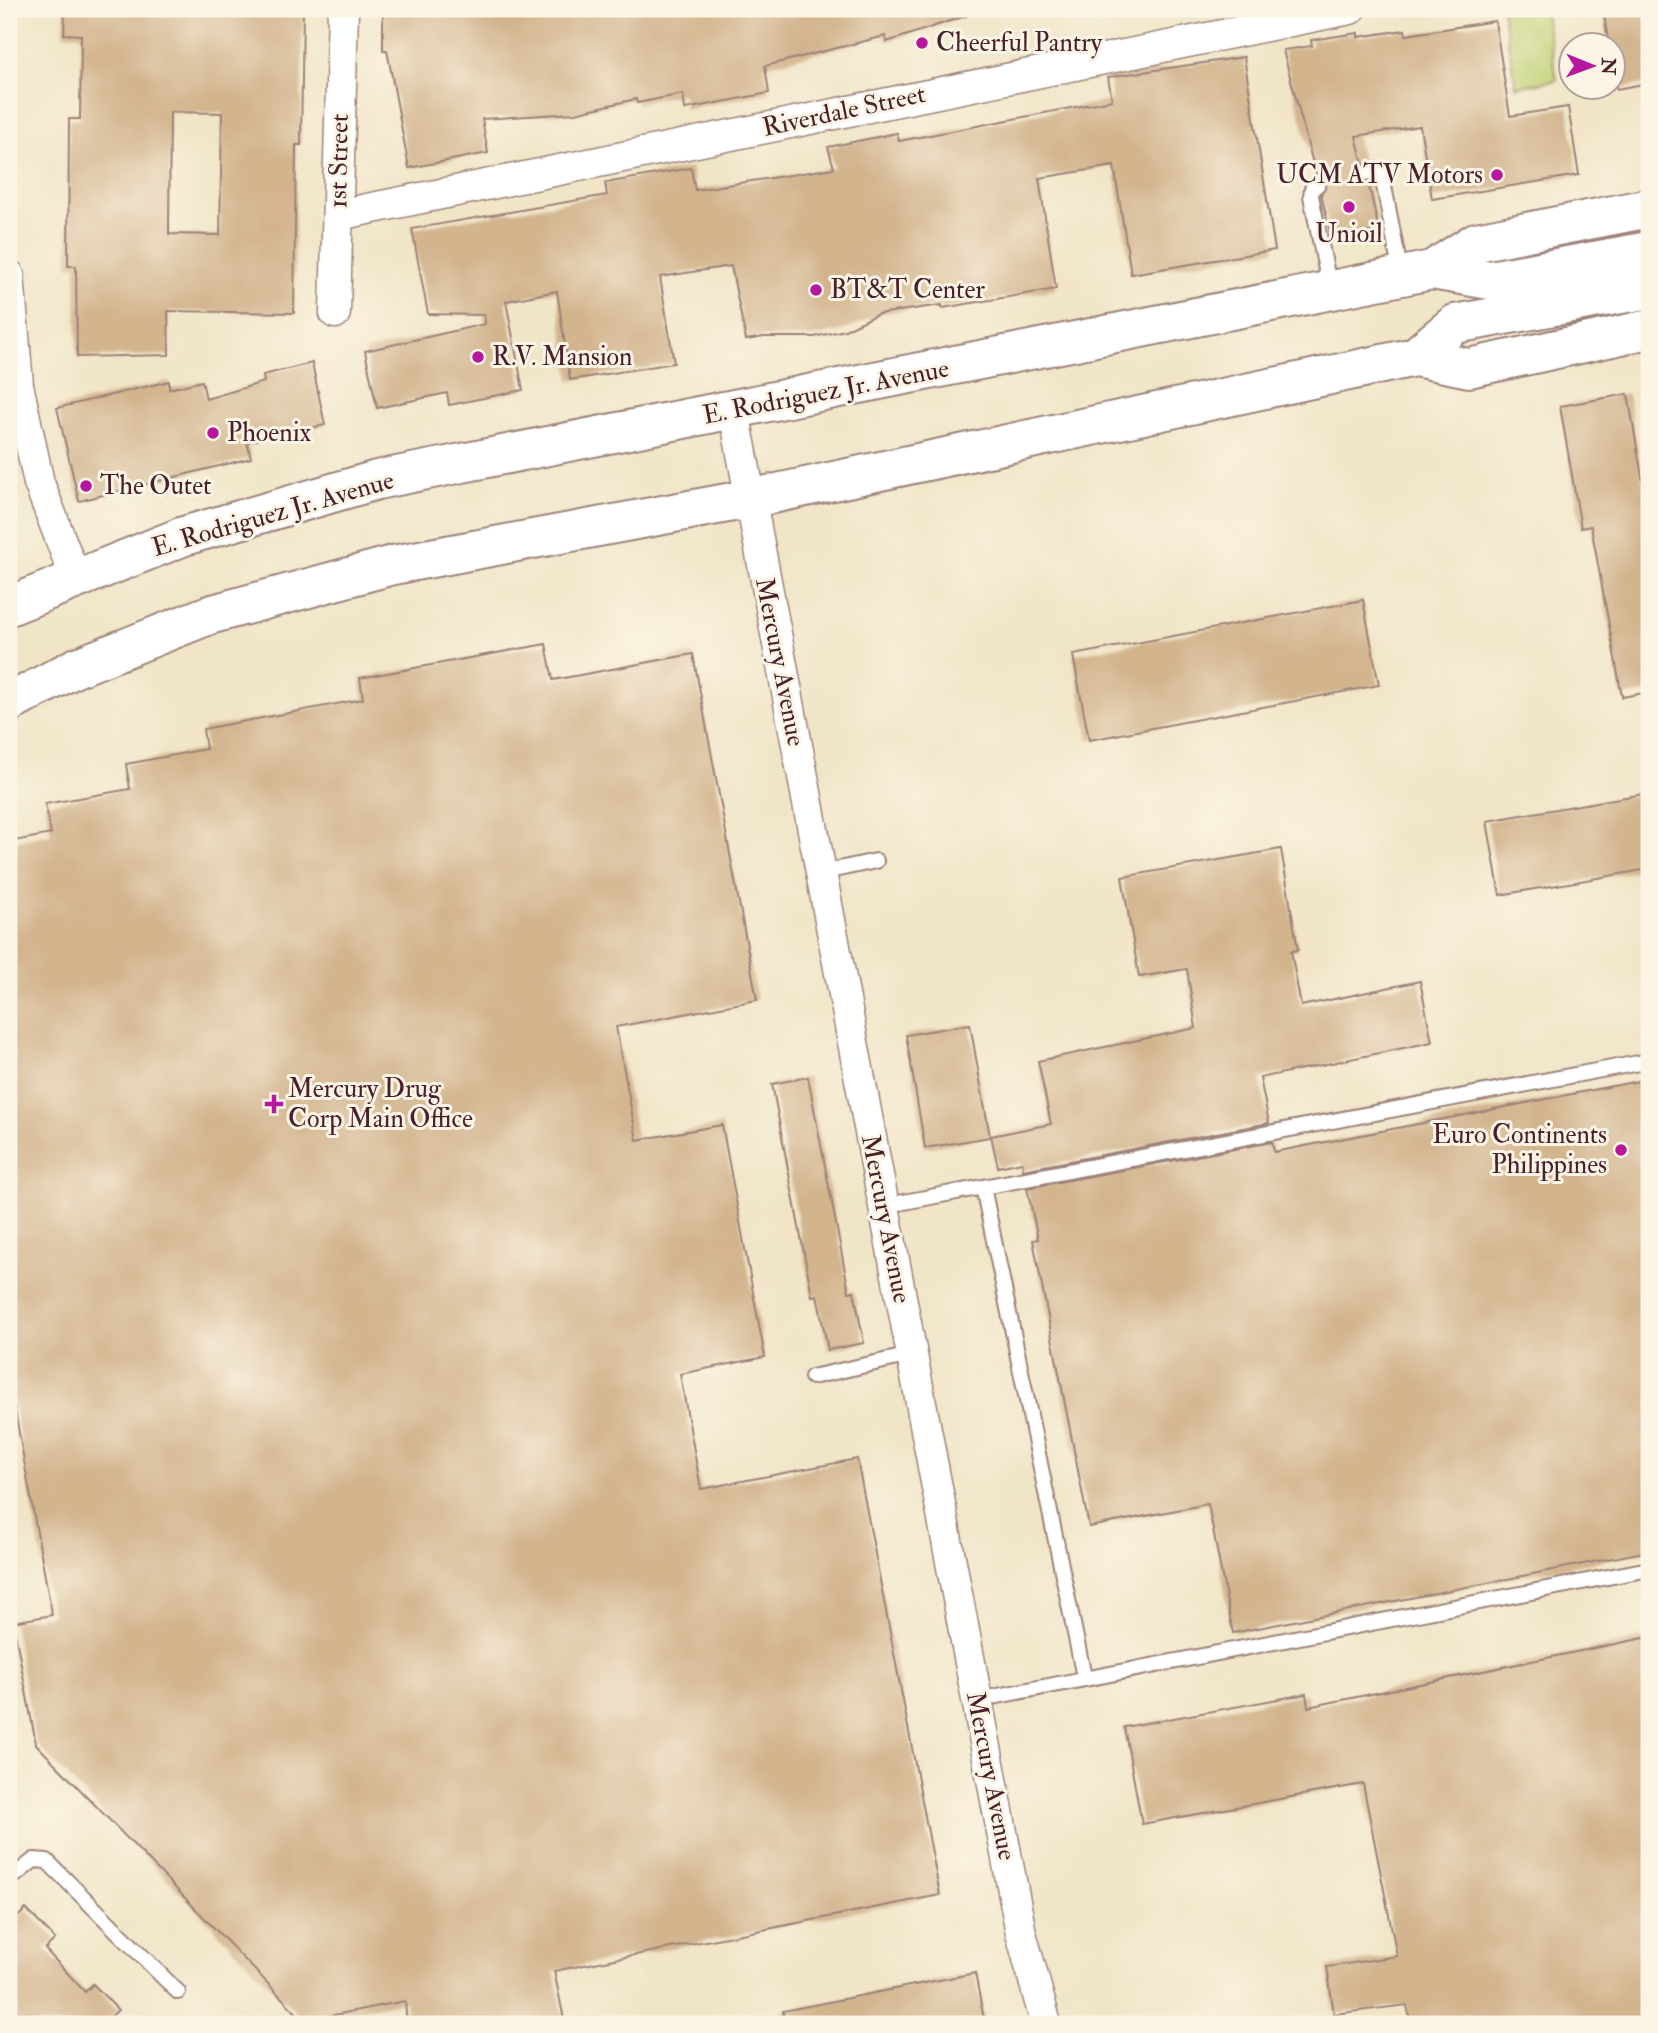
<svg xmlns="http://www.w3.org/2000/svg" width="1658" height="2033" viewBox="0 0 1658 2033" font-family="'IM FELL Double Pica',serif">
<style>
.green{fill:#bdcf71;stroke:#84774e;stroke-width:2}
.building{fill:#d2b48d;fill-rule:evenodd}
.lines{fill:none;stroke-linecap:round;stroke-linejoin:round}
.service-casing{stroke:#9d8279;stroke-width:18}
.minor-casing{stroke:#9d8279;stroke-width:33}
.primary-casing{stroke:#9d8279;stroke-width:42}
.service{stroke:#fff;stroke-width:14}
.minor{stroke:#fff;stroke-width:30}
.primary{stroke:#fff;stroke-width:38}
.poi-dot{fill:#b5179e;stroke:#fcf5e5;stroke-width:2.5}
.labels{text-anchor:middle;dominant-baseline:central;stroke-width:6;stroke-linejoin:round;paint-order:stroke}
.poi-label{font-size:26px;fill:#4a1f2b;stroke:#fcf5e5;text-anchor:start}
.street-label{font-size:26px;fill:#4a1f2b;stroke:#fcf5e5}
</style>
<rect width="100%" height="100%" fill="#fcf5e5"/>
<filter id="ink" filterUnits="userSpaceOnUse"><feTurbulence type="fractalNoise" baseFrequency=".0143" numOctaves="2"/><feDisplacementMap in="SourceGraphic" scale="14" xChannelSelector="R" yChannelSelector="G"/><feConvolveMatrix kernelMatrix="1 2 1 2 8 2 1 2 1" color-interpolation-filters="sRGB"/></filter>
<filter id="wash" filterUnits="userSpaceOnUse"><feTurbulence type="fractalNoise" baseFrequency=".00686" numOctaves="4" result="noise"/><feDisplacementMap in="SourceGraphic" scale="28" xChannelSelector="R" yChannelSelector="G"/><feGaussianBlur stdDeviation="1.57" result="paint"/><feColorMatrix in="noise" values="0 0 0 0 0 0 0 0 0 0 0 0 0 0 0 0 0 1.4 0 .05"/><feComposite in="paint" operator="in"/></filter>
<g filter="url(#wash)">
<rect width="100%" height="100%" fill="#f0e5c7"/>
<!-- green -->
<path class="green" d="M 1502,9 L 1544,9 L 1557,80 L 1516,87 Z"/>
<g id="blocks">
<!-- building -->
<path class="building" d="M 65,9 L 303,9 L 301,145 L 296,145 L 294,313 L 168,311 L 169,355 L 77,357 L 76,266 L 68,266 L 69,119 L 80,119 L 81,35 L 64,34 ZM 170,112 L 222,113 L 220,235 L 169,234 Z
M 383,9 L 970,9 L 971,14 L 887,42 L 885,36 L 765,66 L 769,93 L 685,109 L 683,94 L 637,103 L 636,99 L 575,113 L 482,119 L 488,153 L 409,168 L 387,50 L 383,50 Z
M 1603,9 L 1649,9 L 1649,83 L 1616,89 L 1613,46 L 1609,46 Z
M 1495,21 L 1510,116 L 1568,107 L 1579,175 L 1432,199 L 1420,126 L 1356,136 L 1363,164 L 1358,167 L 1357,176 L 1360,181 L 1368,182 L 1379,230 L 1332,241 L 1321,194 L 1327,182 L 1322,175 L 1316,175 L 1283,50 L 1312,46 L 1311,40 L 1358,33 L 1358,37 L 1405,30 L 1406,35 Z
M 1244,57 L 1275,250 L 1131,274 L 1114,166 L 1039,178 L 1056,289 L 942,308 L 942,305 L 878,314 L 845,330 L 814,337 L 764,337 L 746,340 L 731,266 L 660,277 L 674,363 L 570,380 L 557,291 L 506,301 L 523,390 L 449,405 L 447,393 L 377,408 L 365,351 L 485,324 L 484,315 L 428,314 L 412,229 L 607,195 L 605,183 L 691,168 L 695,190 L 834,168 L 828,147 L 897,133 L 899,141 L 1112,100 L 1108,77 Z
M 312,363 L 325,425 L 247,442 L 251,458 L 79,501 L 57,408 L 169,381 L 169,389 L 202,381 L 206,399 L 264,382 L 263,375 Z
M 1628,394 L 1649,519 L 1649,692 L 1622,697 L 1591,526 L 1581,528 L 1560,406 Z
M 1363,600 L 1379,685 L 1089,740 L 1073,655 Z
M 546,644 L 553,680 L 693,654 L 757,1000 L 616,1027 L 637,1140 L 722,1125 L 765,1357 L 680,1374 L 701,1489 L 857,1459 L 940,1895 L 554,1971 L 565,2024 L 407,2024 L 405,2001 L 304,2021 L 36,1744 L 13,1622 L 52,1615 L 9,1378 L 9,842 L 51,834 L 45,804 L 130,789 L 126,764 L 206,749 L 203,729 L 363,699 L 360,678 Z
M 1649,793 L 1649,869 L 1500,895 L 1487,821 Z
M 1281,849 L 1298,950 L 1291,951 L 1301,1006 L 1420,981 L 1432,1042 L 1260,1078 L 1269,1123 L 1023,1170 L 1022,1162 L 998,1167 L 991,1136 L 1051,1124 L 1038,1061 L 1196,1028 L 1187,969 L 1139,977 L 1122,877 Z
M 970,1024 L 990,1137 L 925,1148 L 906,1035 Z
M 808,1077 L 849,1292 L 854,1291 L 864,1343 L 828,1350 L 817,1295 L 812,1296 L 772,1084 Z
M 1649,1079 L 1649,1551 L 1233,1633 L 1208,1504 L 1089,1527 L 1033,1240 L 1038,1239 L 1027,1188 L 1272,1142 L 1274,1152 Z
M 1649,1637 L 1649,2024 L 1411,2024 L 1407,2005 L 1334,2014 L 1327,1967 L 1397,1956 L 1363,1784 L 1142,1824 L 1124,1727 L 1306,1694 L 1308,1707 Z
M 26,1909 L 55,1939 L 45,1949 L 85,1992 L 93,1984 L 118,2010 L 103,2024 L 9,2024 L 9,1925 Z
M 975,1973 L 985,2024 L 784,2024 L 783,2011 Z"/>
</g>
</g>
<g filter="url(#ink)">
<use href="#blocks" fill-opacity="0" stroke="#9d8279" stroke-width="2"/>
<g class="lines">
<defs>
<path id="service" d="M 1366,173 L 1374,170 L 1380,174 L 1383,181 L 1401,275
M 1318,184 L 1312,189 L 1311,196 L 1330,289
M 820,873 L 876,861
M 983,1187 L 1084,1677
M 883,1206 L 1649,1061
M 812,1377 L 911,1355
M 977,1700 L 1649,1569
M 9,1880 L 34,1860 L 47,1861 L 178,1992"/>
<path id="minor" d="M 338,215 L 1350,9
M 9,275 L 18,385 L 39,483 L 75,577
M 335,313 L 343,9
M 734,411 L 1021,1933 L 1046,2024"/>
<path id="primary" d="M 1432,270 L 1490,280 L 1649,251
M 1415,357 L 1455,324 L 1649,289
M 9,606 L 184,536 L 377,480 L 1432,270 L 1476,242 L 1649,208
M 9,703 L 75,668 L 209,615 L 393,565 L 749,499 L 1415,357 L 1469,368 L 1649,329"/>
</defs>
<!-- service casing -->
<use href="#service" class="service-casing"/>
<!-- minor casing -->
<use href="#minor" class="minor-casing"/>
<!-- primary casing -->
<use href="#primary" class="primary-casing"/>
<!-- service -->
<use href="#service" class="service"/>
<!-- minor -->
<use href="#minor" class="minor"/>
<!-- primary -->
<use href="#primary" class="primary"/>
</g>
</g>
<!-- markers -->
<g class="poi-dot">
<circle cx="922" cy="43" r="7"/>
<circle cx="1497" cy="175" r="7"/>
<circle cx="1349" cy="207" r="7"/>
<circle cx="816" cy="290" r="7"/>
<circle cx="478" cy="357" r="7"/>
<circle cx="213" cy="433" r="7"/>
<circle cx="86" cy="486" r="7"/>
<path d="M270.5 1093.5h7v7h7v7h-7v7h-7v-7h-7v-7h7z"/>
<circle cx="1621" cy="1150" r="7"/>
</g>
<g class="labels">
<!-- poi labels -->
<g class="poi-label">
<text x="936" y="43">Cheerful Pantry</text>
<text x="1483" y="175" text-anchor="end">UCM ATV Motors</text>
<text x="1349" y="234" text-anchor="middle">Unioil</text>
<text x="830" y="290">BT&amp;T Center</text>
<text x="492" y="357">R.V. Mansion</text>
<text x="227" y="433">Phoenix</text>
<text x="100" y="486">The Outet</text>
<text x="288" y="1089">Mercury Drug<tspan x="288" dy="30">Corp Main Office</tspan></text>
<text x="1607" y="1135" text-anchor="end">Euro Continents<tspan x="1607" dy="30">Philippines</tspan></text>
</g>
<!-- street labels -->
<g class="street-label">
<text transform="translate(844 111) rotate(-12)">Riverdale Street</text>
<text transform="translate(339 161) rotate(-89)">1st Street</text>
<text transform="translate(826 392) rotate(-11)">E. Rodriguez Jr. Avenue</text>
<text transform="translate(273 514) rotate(-16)">E. Rodriguez Jr. Avenue</text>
<text transform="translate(780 662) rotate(79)">Mercury Avenue</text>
<text transform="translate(886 1219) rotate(79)">Mercury Avenue</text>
<text transform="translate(991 1776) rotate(79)">Mercury Avenue</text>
</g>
</g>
<!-- margin -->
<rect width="1658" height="2033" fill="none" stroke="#fcf5e5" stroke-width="35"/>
<!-- north arrow -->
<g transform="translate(1592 66) rotate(91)"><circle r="33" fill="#fcf5e5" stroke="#b59f9b" stroke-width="2"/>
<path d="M0-5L12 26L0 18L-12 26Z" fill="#b5179e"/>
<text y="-10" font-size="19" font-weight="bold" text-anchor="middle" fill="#4a1f2b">N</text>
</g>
</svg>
